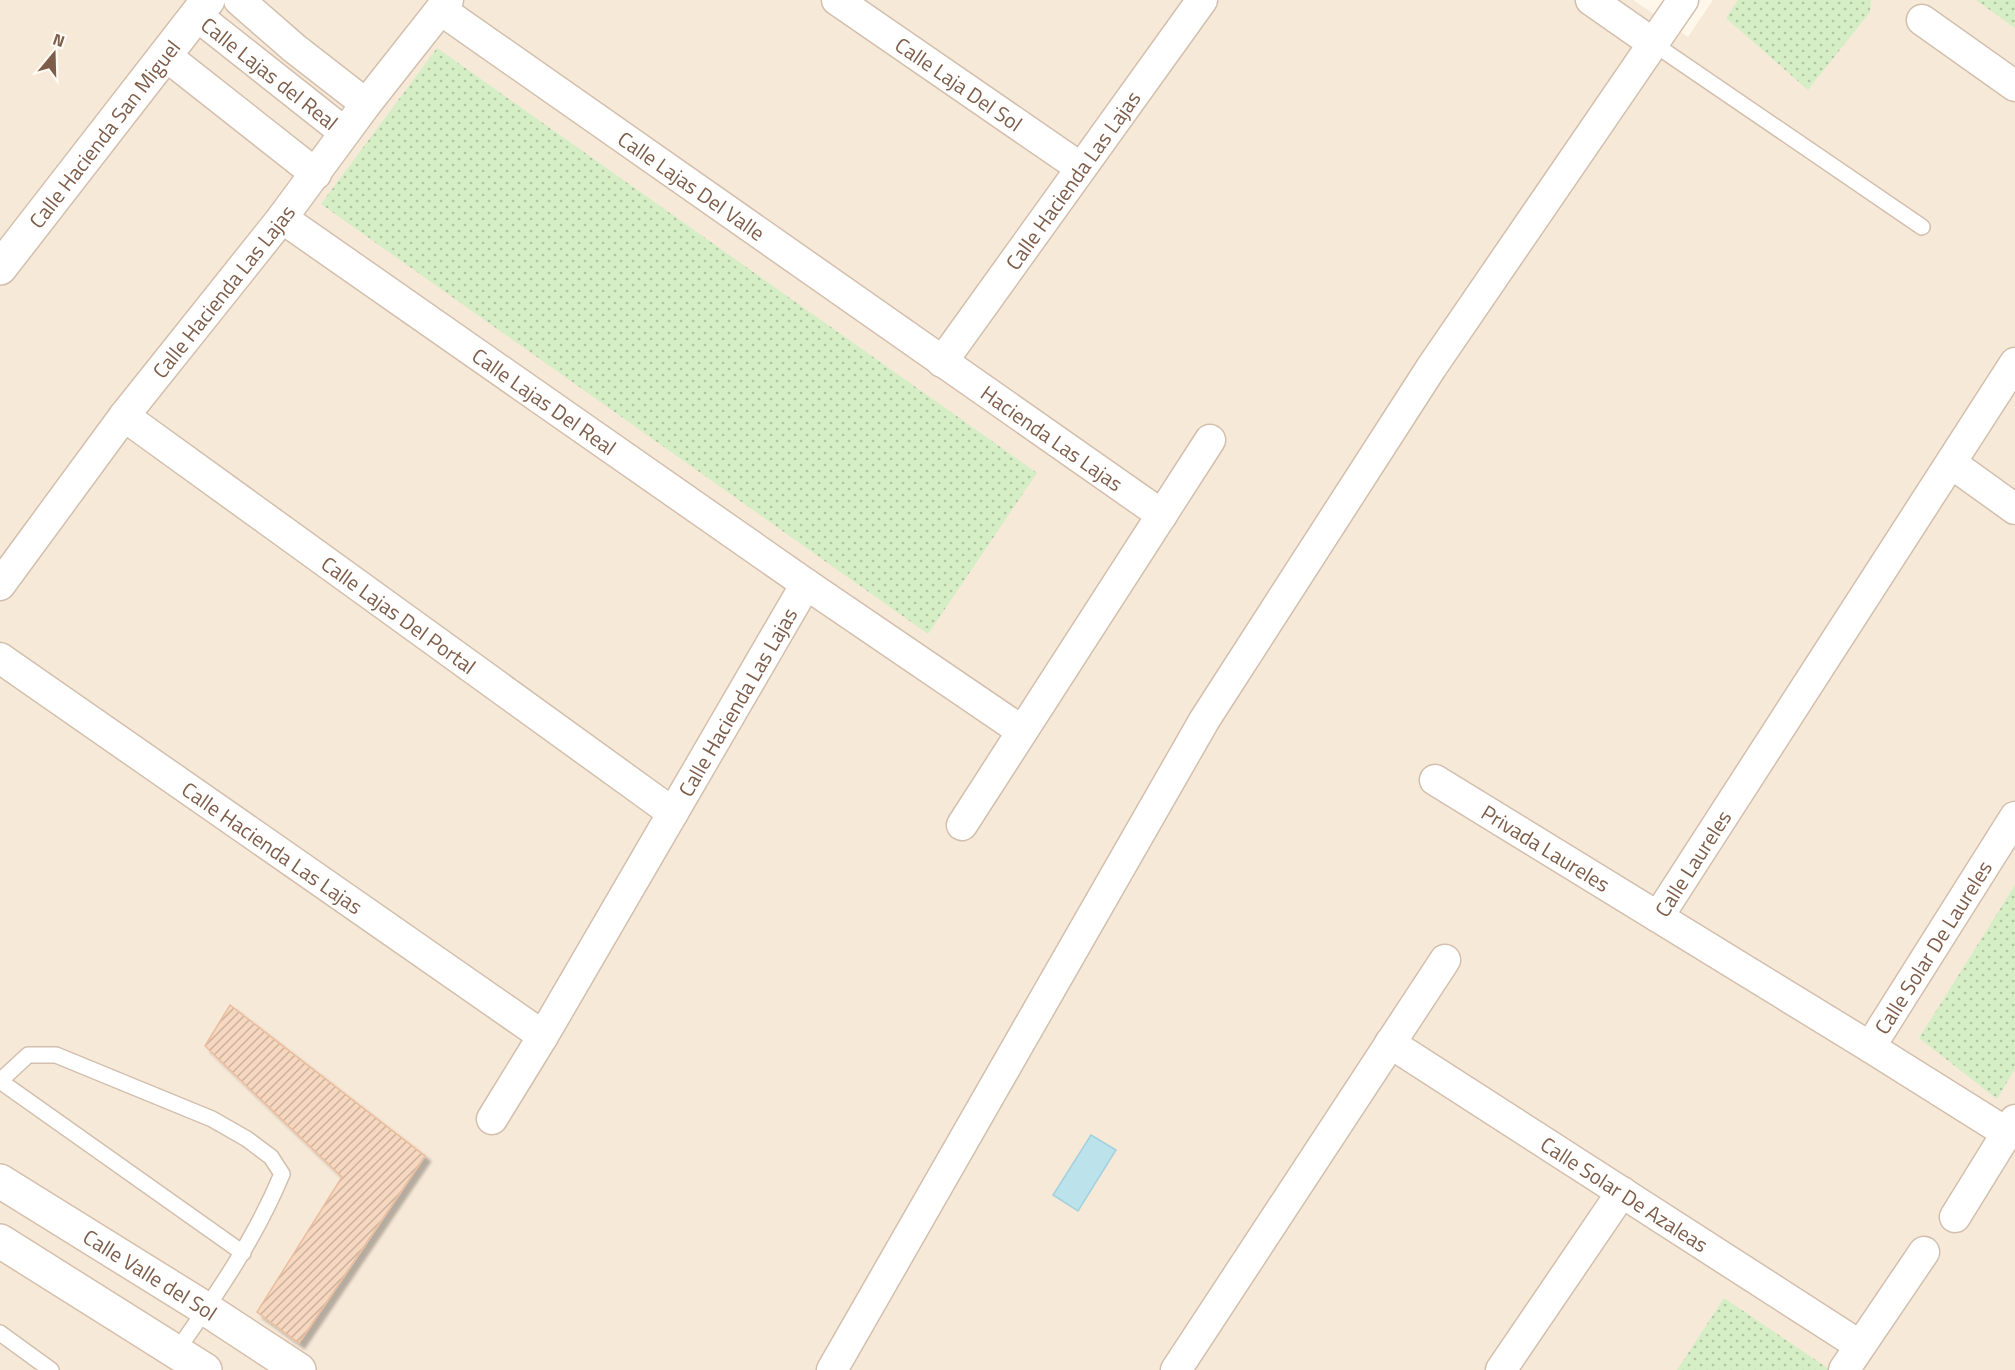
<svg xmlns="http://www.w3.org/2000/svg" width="2015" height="1370" viewBox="0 0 2015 1370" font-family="'Titillium Web',sans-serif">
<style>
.residential{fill:#f7e9d8}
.park{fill:url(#park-dots)}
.water{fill:#bce2eb;stroke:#a1d2de;stroke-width:1.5}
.building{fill:url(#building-hatch);stroke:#ebbd9e;stroke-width:1.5;filter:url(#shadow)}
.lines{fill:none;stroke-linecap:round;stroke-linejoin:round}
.service-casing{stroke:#d3bfad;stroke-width:18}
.minor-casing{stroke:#d3bfad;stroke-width:33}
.tertiary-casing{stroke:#d3bfad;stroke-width:36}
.secondary-casing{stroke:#d6bfab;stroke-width:36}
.service{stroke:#fff;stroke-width:15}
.minor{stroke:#fff;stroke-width:30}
.tertiary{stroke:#fff;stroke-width:33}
.secondary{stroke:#fff;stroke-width:33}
.labels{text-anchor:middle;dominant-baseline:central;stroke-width:4.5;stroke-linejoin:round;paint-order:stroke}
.street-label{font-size:21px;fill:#7d5d4a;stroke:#fffaf2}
</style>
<defs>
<pattern id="park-dots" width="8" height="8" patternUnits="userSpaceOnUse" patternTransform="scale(1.5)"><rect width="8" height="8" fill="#d5eec6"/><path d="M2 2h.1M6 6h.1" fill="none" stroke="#b2c4a3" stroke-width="1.8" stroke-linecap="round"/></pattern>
<pattern id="building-hatch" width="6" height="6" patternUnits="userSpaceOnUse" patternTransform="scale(1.5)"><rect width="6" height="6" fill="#f6d7bf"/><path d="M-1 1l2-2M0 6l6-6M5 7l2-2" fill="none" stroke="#ccb29d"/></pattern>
<filter id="shadow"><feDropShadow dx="5.5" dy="5.5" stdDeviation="1.5" flood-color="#0004"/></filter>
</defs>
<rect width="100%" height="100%" fill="#fef7ea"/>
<!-- residential -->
<path class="residential" d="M 0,0 L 1633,0 L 1688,37 L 1713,0 L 2015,0 L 2015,1370 L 0,1370 Z"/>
<!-- park -->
<path class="park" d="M 1738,0 L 1871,0 L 1870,12 L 1808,90 L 1726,18 Z
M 1976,0 L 2015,0 L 2015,28 Z
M 437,48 L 1037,473 L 928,634 L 321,204 Z
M 2015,885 L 2015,1069 L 1997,1099 L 1919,1038 Z
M 1724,1298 L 1829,1369 L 1829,1370 L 1677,1370 Z"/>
<!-- water -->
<path class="water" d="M 1091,1135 L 1116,1150 L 1078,1211 L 1053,1195 Z"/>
<!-- building -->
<path class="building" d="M 230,1005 L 425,1156 L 299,1343 L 257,1312 L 342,1177 L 205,1046 Z"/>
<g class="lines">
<defs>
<path id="service" d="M 1654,44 L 1922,227
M 0,1081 L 28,1055 L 56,1055 L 212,1119 L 247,1139 L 271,1157 L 282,1174 C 255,1239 216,1295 176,1352
M 0,1081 L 243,1253
M 0,1333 L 51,1370"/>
<g id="minor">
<path d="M 239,0 L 294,48 L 366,104"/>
<path id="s1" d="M 837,0 L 1081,168"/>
<path d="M 1591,0 L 1654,44"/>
<path id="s2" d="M 441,10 L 1162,515"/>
<path id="s3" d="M 196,15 L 344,132"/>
<path d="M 1922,20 L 2015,86"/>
<path d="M 165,55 L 316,174"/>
<path id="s4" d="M 282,218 L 806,584 L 1022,731"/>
<path id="s5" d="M 942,362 L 1202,0"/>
<path id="s6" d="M 124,416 L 673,813"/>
<path d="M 1951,463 L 2015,509"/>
<path id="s7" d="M 0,585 L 124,416 L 282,218 L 366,104 L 448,0"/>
<path id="s8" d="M 0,658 L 543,1036"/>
<path id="s9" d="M 1435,780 L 1870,1047 L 2007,1133"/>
<path d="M 962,825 L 1210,440"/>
<path id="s10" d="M 1658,917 L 2015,363"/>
<path id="s11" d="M 1390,1043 L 1859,1345"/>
<path id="s12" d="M 1870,1047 L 2015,817"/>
<path id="s13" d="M 492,1119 L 543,1036 L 806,584"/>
<path d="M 1955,1217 L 2015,1120"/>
<path d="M 832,1370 L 1205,719 L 1431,368 L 1683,0"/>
<path d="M 1176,1370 L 1445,960"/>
<path d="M 1501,1370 L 1622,1192"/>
<path d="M 1844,1370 L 1924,1252"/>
</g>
<g id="tertiary">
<path id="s14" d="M 0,268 L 208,0"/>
</g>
<g id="secondary">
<path id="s15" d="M 0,1181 L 206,1309 L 299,1370"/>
<path d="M 0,1241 L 205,1370"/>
</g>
</defs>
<!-- service casing -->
<use href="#service" class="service-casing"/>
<!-- minor casing -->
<use href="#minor" class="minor-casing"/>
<!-- tertiary casing -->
<use href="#tertiary" class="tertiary-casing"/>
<!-- secondary casing -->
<use href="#secondary" class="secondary-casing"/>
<!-- service -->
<use href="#service" class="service"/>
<!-- minor -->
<use href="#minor" class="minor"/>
<!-- tertiary -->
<use href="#tertiary" class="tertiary"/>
<!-- secondary -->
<use href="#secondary" class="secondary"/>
</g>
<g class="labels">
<!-- street labels -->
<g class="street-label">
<text stroke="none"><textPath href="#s3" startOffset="94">Calle Lajas del Real</textPath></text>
<text stroke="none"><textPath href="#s1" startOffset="148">Calle Laja Del Sol</textPath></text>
<text stroke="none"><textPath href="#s14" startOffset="170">Calle Hacienda San Miguel</textPath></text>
<text stroke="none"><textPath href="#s5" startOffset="224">Calle Hacienda Las Lajas</textPath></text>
<text stroke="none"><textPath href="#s2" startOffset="306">Calle Lajas Del Valle</textPath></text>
<text stroke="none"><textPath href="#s7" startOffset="369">Calle Hacienda Las Lajas</textPath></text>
<text stroke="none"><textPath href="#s4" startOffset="320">Calle Lajas Del Real</textPath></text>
<text stroke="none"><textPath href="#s2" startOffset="746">Hacienda Las Lajas</textPath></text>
<text stroke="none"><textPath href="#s6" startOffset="339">Calle Lajas Del Portal</textPath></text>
<text stroke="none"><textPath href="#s13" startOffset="484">Calle Hacienda Las Lajas</textPath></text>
<text stroke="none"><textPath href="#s8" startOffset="332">Calle Hacienda Las Lajas</textPath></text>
<text stroke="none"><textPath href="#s9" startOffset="130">Privada Laureles</textPath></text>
<text stroke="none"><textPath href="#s10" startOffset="64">Calle Laureles</textPath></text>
<text stroke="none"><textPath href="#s12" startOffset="118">Calle Solar De Laureles</textPath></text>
<text stroke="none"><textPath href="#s11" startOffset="279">Calle Solar De Azaleas</textPath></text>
<text stroke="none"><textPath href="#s15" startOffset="177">Calle Valle del Sol</textPath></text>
</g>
</g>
<!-- north arrow -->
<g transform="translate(54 54) rotate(19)" stroke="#fffaf2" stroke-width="4.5" paint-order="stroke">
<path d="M0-4.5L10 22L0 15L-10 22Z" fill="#7d5d4a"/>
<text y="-9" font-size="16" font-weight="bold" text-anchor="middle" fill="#7d5d4a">N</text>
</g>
</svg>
